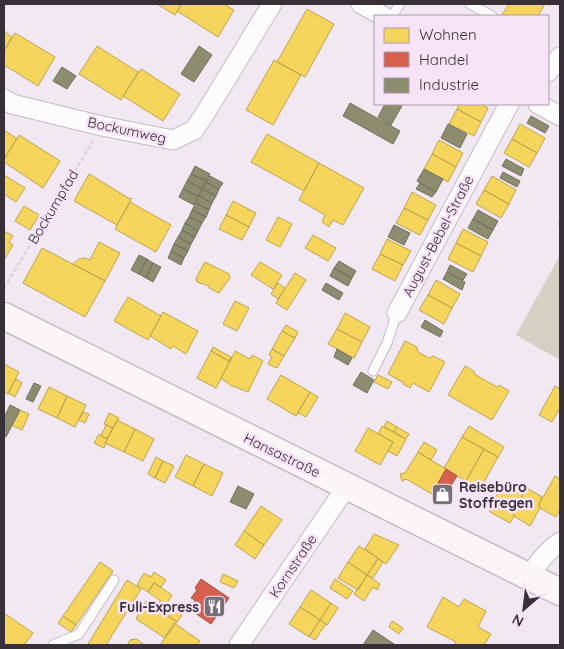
<svg xmlns="http://www.w3.org/2000/svg" width="564" height="649" viewBox="0 0 564 649" font-family="Quicksand,sans-serif">
<style>
.park{fill:#d4d1c4}
.homes{fill:#f6d55c;stroke:#bda451}
.shops{fill:#d6604d;stroke:#a65246}
.industry{fill:#8c8c6e;stroke:#72705e}
.lines{fill:none;stroke-linecap:round;stroke-linejoin:round}
.service-casing{stroke:#c3bbc3;stroke-width:11}
.minor-casing{stroke:#c3bbc3;stroke-width:21}
.secondary-casing{stroke:#c3bbc3;stroke-width:29}
.path{stroke:#dad7da;stroke-width:3;stroke-dasharray:4 2.5;stroke-linecap:butt}
.service{stroke:#fdfcfd;stroke-width:9}
.minor{stroke:#fdfcfd;stroke-width:19}
.secondary{stroke:#faf6f8;stroke-width:26}
.labels{text-anchor:middle;dominant-baseline:central;stroke-width:5;stroke-linejoin:round;paint-order:stroke}
.street-label{font-size:14px;fill:#373037;stroke:#f7e3f6}
.poi-label{font-size:14px;font-weight:bold;fill:#373037;stroke:#f7e3f6;text-anchor:start}
</style>
<rect width="100%" height="100%" fill="#f2e8f2"/>
<!-- park -->
<path class="park" d="M 560,255 L 560,360 L 516,335 Z"/>
<!-- homes -->
<path class="homes" d="M 157,4 L 182,4 L 175,15 Z
M 182,4 L 224,4 L 234,10 L 218,37 L 177,11 Z
M 509,4 L 545,4 L 538,16 L 501,16 Z
M 307,9 L 334,24 L 305,77 L 277,62 Z
M 4,31 L 12,37 L 4,51 Z
M 15,33 L 55,57 L 38,86 L 4,65 L 4,51 Z
M 97,46 L 138,72 L 121,100 L 79,74 Z
M 274,60 L 301,75 L 273,125 L 246,110 Z
M 141,69 L 180,94 L 163,121 L 123,96 Z
M 459,104 L 481,104 L 488,108 L 481,122 L 457,109 Z
M 457,109 L 481,122 L 474,136 L 449,124 Z
M 520,124 L 545,138 L 537,153 L 512,139 Z
M 4,130 L 17,139 L 4,159 Z
M 267,134 L 319,163 L 304,191 L 251,162 Z
M 19,135 L 60,161 L 43,188 L 4,162 L 4,159 Z
M 512,139 L 537,153 L 529,167 L 504,153 Z
M 439,140 L 463,153 L 456,167 L 432,154 Z
M 432,154 L 456,167 L 448,182 L 424,169 Z
M 319,163 L 364,188 L 343,225 L 333,220 L 329,227 L 322,222 L 325,215 L 299,200 Z
M 89,174 L 130,199 L 132,198 L 117,225 L 74,201 Z
M 4,175 L 25,188 L 16,202 L 4,194 Z
M 492,176 L 516,190 L 509,204 L 484,190 Z
M 484,190 L 509,204 L 501,218 L 476,204 Z
M 412,192 L 436,205 L 428,220 L 404,208 Z
M 233,201 L 256,213 L 249,227 L 226,215 Z
M 130,202 L 171,225 L 156,252 L 115,229 Z
M 24,206 L 39,215 L 30,230 L 15,221 Z
M 404,208 L 428,220 L 420,235 L 396,223 Z
M 226,215 L 249,227 L 242,240 L 219,229 Z
M 278,217 L 292,224 L 280,247 L 266,240 Z
M 463,229 L 488,242 L 481,256 L 456,243 Z
M 4,231 L 13,236 L 9,242 L 13,245 L 4,260 Z
M 313,235 L 336,248 L 328,261 L 305,248 Z
M 387,239 L 411,251 L 403,265 L 380,254 Z
M 99,242 L 120,253 L 105,281 L 73,264 L 79,259 L 84,258 L 90,260 Z
M 456,243 L 481,256 L 473,272 L 448,259 Z
M 42,248 L 105,281 L 85,317 L 23,283 Z
M 380,254 L 403,265 L 395,281 L 372,269 Z
M 205,262 L 229,274 L 230,278 L 219,293 L 209,288 L 209,286 L 197,282 L 196,278 Z
M 260,262 L 282,275 L 273,289 L 251,275 Z
M 295,273 L 306,280 L 287,310 L 276,303 Z
M 436,280 L 460,294 L 452,308 L 428,295 Z
M 278,283 L 285,288 L 278,299 L 271,294 Z
M 428,295 L 452,308 L 444,324 L 419,310 Z
M 128,297 L 161,316 L 148,340 L 114,321 Z
M 235,301 L 249,308 L 237,331 L 223,324 Z
M 163,312 L 198,331 L 186,354 L 173,346 L 171,349 L 150,336 Z
M 345,313 L 370,327 L 362,342 L 337,329 Z
M 286,325 L 298,332 L 295,338 L 282,331 Z
M 337,329 L 362,342 L 354,358 L 328,344 Z
M 282,331 L 295,338 L 284,356 L 272,349 Z
M 405,341 L 417,347 L 418,352 L 429,358 L 433,356 L 445,362 L 429,392 L 413,383 L 410,388 L 403,384 L 404,383 L 388,374 Z
M 213,347 L 231,357 L 229,361 L 211,351 Z
M 272,349 L 284,356 L 277,368 L 268,364 L 272,357 L 269,355 Z
M 211,351 L 229,361 L 232,357 L 216,388 L 197,378 Z
M 235,351 L 250,359 L 252,355 L 263,361 L 248,392 L 230,385 L 221,378 Z
M 4,364 L 19,372 L 8,394 L 4,392 Z
M 465,366 L 475,372 L 474,374 L 497,387 L 499,385 L 509,391 L 492,420 L 448,395 Z
M 281,375 L 310,392 L 296,416 L 267,399 Z
M 378,375 L 392,382 L 388,389 L 374,382 Z
M 16,379 L 22,383 L 15,397 L 8,393 Z
M 555,386 L 560,389 L 560,408 L 552,422 L 539,415 Z
M 49,387 L 67,396 L 57,418 L 38,409 Z
M 310,392 L 318,397 L 306,417 L 298,413 Z
M 67,396 L 86,405 L 75,427 L 57,418 Z
M 20,410 L 29,414 L 22,430 L 12,425 Z
M 83,412 L 89,414 L 85,423 L 79,420 Z
M 109,413 L 119,418 L 113,428 L 104,424 Z
M 117,420 L 135,429 L 124,452 L 105,443 Z
M 387,421 L 397,427 L 394,432 L 384,427 Z
M 106,425 L 113,428 L 107,439 L 101,436 Z
M 382,426 L 406,439 L 397,456 L 388,451 L 393,442 L 378,434 Z
M 469,426 L 504,447 L 498,457 L 462,437 Z
M 397,427 L 409,434 L 406,439 L 394,432 Z
M 368,428 L 393,442 L 380,465 L 355,451 Z
M 135,429 L 154,439 L 143,461 L 124,452 Z
M 99,434 L 107,439 L 104,448 L 94,443 Z
M 462,437 L 484,449 L 466,481 L 444,468 Z
M 424,442 L 437,450 L 431,460 L 418,452 Z
M 484,449 L 498,457 L 480,489 L 466,481 Z
M 418,452 L 446,469 L 432,494 L 406,479 L 402,481 L 400,474 L 405,473 Z
M 186,455 L 204,464 L 193,486 L 175,477 Z
M 156,457 L 163,461 L 155,478 L 148,474 Z
M 163,461 L 174,466 L 165,483 L 155,478 Z
M 204,464 L 223,473 L 212,496 L 193,486 Z
M 555,476 L 560,479 L 560,509 L 556,517 L 540,508 L 539,504 Z
M 503,483 L 523,494 L 513,512 L 514,516 L 510,523 L 490,512 L 489,508 Z
M 527,488 L 542,497 L 539,504 L 540,508 L 530,526 L 514,516 L 513,512 Z
M 261,506 L 282,520 L 264,545 L 244,531 Z
M 244,531 L 264,545 L 255,559 L 235,545 Z
M 374,534 L 399,545 L 386,564 L 365,549 Z
M 359,546 L 378,558 L 367,575 L 348,562 Z
M 378,559 L 383,562 L 373,578 L 367,575 Z
M 100,562 L 113,571 L 76,625 L 63,616 Z
M 348,562 L 367,575 L 358,590 L 338,578 Z
M 154,572 L 166,580 L 161,587 L 154,583 L 148,592 L 137,585 L 144,573 L 151,577 Z
M 223,574 L 238,581 L 234,588 L 220,582 Z
M 367,575 L 380,584 L 377,590 L 373,587 L 364,601 L 354,594 Z
M 335,579 L 353,591 L 347,599 L 330,588 Z
M 127,580 L 141,589 L 106,645 L 89,645 L 88,644 Z
M 154,583 L 172,595 L 166,605 L 148,592 Z
M 311,590 L 331,603 L 320,620 L 300,607 Z
M 443,597 L 459,607 L 464,599 L 486,611 L 478,627 L 491,634 L 484,645 L 454,645 L 456,642 L 427,627 Z
M 146,601 L 177,622 L 165,638 L 136,619 Z
M 160,601 L 182,615 L 177,622 L 156,608 Z
M 331,603 L 338,608 L 327,625 L 320,620 Z
M 300,607 L 320,620 L 309,637 L 289,624 Z
M 4,613 L 33,633 L 24,645 L 4,645 Z
M 63,616 L 76,625 L 71,632 L 58,623 Z
M 320,620 L 326,624 L 315,640 L 309,636 Z
M 392,621 L 403,628 L 399,634 L 389,627 Z
M 174,623 L 200,641 L 197,645 L 160,645 Z
M 136,639 L 145,645 L 127,645 L 130,640 Z"/>
<!-- shops -->
<path class="shops" d="M 446,469 L 457,476 L 442,500 L 432,494 Z
M 201,579 L 229,598 L 211,624 L 189,609 L 195,600 L 191,598 L 197,590 L 195,588 Z"/>
<!-- industry -->
<path class="industry" d="M 199,46 L 212,55 L 194,82 L 181,74 Z
M 62,67 L 76,76 L 67,89 L 53,81 Z
M 350,103 L 400,131 L 393,144 L 343,116 Z
M 385,104 L 403,104 L 391,125 L 378,117 Z
M 531,116 L 549,126 L 545,133 L 527,123 Z
M 448,124 L 467,134 L 460,148 L 441,138 Z
M 506,159 L 524,169 L 521,176 L 502,166 Z
M 195,166 L 210,174 L 206,181 L 191,174 Z
M 424,169 L 443,179 L 436,192 L 417,181 Z
M 503,172 L 520,181 L 517,187 L 500,178 Z
M 191,174 L 206,181 L 202,189 L 187,181 Z
M 210,176 L 223,183 L 219,189 L 206,182 Z
M 187,181 L 202,189 L 198,196 L 183,189 Z
M 206,182 L 219,189 L 216,196 L 203,189 Z
M 420,183 L 436,192 L 432,197 L 416,189 Z
M 183,189 L 198,196 L 194,205 L 179,197 Z
M 203,189 L 216,196 L 212,203 L 199,196 Z
M 199,196 L 212,203 L 209,210 L 196,203 Z
M 196,203 L 209,210 L 206,217 L 192,210 Z
M 192,210 L 206,217 L 202,223 L 189,217 Z
M 478,210 L 498,221 L 493,230 L 473,219 Z
M 189,217 L 202,223 L 198,231 L 185,223 Z
M 473,219 L 493,230 L 488,239 L 468,228 Z
M 185,223 L 198,231 L 195,237 L 182,230 Z
M 394,225 L 410,233 L 404,245 L 388,237 Z
M 182,230 L 195,237 L 191,244 L 178,237 Z
M 178,237 L 191,244 L 188,251 L 174,244 Z
M 174,244 L 188,251 L 184,258 L 171,251 Z
M 171,251 L 184,258 L 181,265 L 168,258 Z
M 139,255 L 147,259 L 139,274 L 131,270 Z
M 147,259 L 153,263 L 146,278 L 139,274 Z
M 339,261 L 356,271 L 352,278 L 334,268 Z
M 153,263 L 161,267 L 153,282 L 146,278 Z
M 450,265 L 467,274 L 463,280 L 447,272 Z
M 334,268 L 352,278 L 348,286 L 330,276 Z
M 447,272 L 465,282 L 462,290 L 443,279 Z
M 326,283 L 343,293 L 339,300 L 322,290 Z
M 425,320 L 443,331 L 440,337 L 421,327 Z
M 337,349 L 352,358 L 348,365 L 334,357 Z
M 361,372 L 374,380 L 367,393 L 353,385 Z
M 34,383 L 41,386 L 33,402 L 26,399 Z
M 10,405 L 20,410 L 6,437 L 4,436 L 4,418 Z
M 238,486 L 254,494 L 246,509 L 230,502 Z
M 373,630 L 394,644 L 393,645 L 363,645 Z"/>
<g class="lines">
<defs>
<path id="service" d="M 470,4 L 492,16
M 392,16 L 400,4
M 373,371 L 387,343 L 397,313
M 53,645 L 79,634 L 114,580"/>
<path id="minor" d="M 361,4 L 383,16
M 548,72 L 560,57
M 4,99 L 12,104 L 102,126 L 173,140 L 194,130 L 206,112 L 272,4
M 538,104 L 560,116
M 397,313 L 509,104
M 530,576 C 538,562 547,551 560,542
M 239,645 L 347,486"/>
<path id="secondary" d="M 4,316 L 560,592"/>
</defs>
<!-- service casing -->
<use href="#service" class="service-casing"/>
<!-- minor casing -->
<use href="#minor" class="minor-casing"/>
<!-- secondary casing -->
<use href="#secondary" class="secondary-casing"/>
<!-- path -->
<path class="path" d="M 560,220 L 558,226 L 560,227
M 4,288 L 93,141"/>
<!-- service -->
<use href="#service" class="service"/>
<!-- minor -->
<use href="#minor" class="minor"/>
<!-- secondary -->
<use href="#secondary" class="secondary"/>
</g>
<!-- icons -->
<defs>
<symbol id="shop-square" viewBox="-11 -11 22 22"><rect x="-9" y="-9" width="18" height="18" rx="4" fill="#787078" stroke="#f7e3f6"/><path d="M-5-2.5h2.3a2.7 3.5 0 0 1 5.4 0H5L5.5 6h-11ZM-1.5-2.5h3a1.5 2.3 0 0 0-3 0Z" fill="#fff"/></symbol>
<symbol id="restaurant-square" viewBox="-11 -11 22 22"><rect x="-9" y="-9" width="18" height="18" rx="4" fill="#787078" stroke="#f7e3f6"/><path d="M-5-6h1v4h1v-4h1v4h1v-4h1v5L-1.5 .5V6h-2V.5L-5-1ZM5-6V6H3V1.5H1.5Q1.5-4 5-6Z" fill="#fff"/></symbol>
</defs>
<g fill-rule="evenodd">
<use href="#shop-square" x="430" y="482" width="25" height="25"/>
<use href="#restaurant-square" x="202" y="594" width="25" height="25"/>
</g>
<g class="labels">
<!-- street labels -->
<g class="street-label">
<text transform="translate(127 130) rotate(12)">Bockumweg</text>
<text transform="translate(53 207) rotate(-59)">Bockumpfad</text>
<text transform="translate(438 236) rotate(-62)">August-Bebel-Straße</text>
<text transform="translate(282 455) rotate(26)">Hansastraße</text>
<text transform="translate(293 566) rotate(-56)">Kornstraße</text>
</g>
<!-- poi labels -->
<g class="poi-label">
<text x="459" y="487">Reisebüro<tspan x="459" dy="16">Stoffregen</tspan></text>
<text x="199" y="607" text-anchor="end">Fuli-Express</text>
</g>
</g>
<!-- border -->
<rect width="564" height="649" fill="none" stroke="#373037" stroke-width="10"/>
<!-- legend -->
<rect x="374" y="15" width="175" height="90" fill="#f7e3f6" stroke="#aa9baa"/>
<rect x="384" y="28" width="25" height="15" fill="#f6d55c" stroke="#aa9baa"/>
<text x="419" y="40" font-size="15" fill="#373037">Wohnen</text>
<rect x="384" y="52" width="25" height="15" fill="#d6604d" stroke="#aa9baa"/>
<text x="419" y="65" font-size="15" fill="#373037">Handel</text>
<rect x="384" y="78" width="25" height="15" fill="#8c8c6e" stroke="#aa9baa"/>
<text x="419" y="90" font-size="15" fill="#373037">Industrie</text>
<!-- north arrow -->
<g transform="translate(524 609) rotate(208)" stroke="#f7e3f6" stroke-width="4" paint-order="stroke">
<path d="M0-4L9 19L0 12L-9 19Z" fill="#373037"/>
<text y="-8" font-size="14" font-weight="bold" text-anchor="middle" fill="#373037">N</text>
</g>
</svg>
